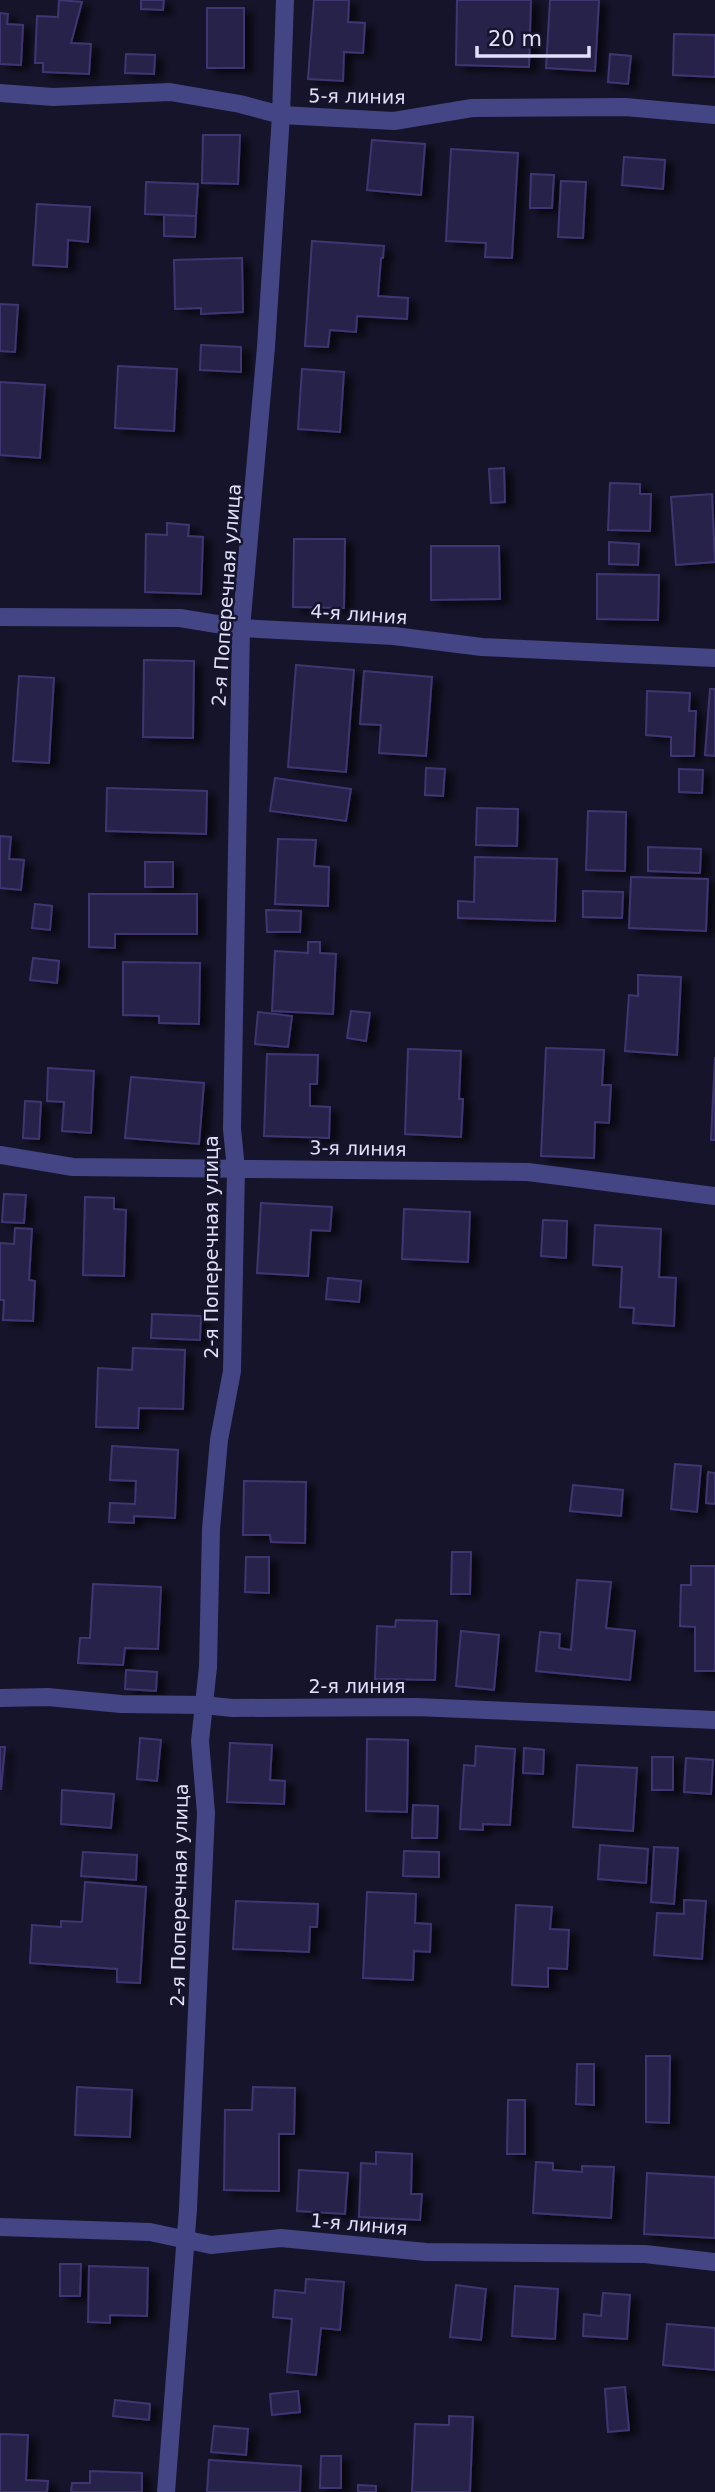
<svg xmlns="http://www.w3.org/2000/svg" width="715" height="2492" viewBox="0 0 715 2492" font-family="'DejaVu Sans',sans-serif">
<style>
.building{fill:#272249;stroke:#3f3672;stroke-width:2;filter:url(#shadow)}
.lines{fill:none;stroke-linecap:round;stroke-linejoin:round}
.minor{stroke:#444584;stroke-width:18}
.labels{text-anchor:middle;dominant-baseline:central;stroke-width:5;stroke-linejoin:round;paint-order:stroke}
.street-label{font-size:19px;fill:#e1e0fc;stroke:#16142a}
</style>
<defs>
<filter id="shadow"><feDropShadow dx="8" dy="4.5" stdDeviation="3.5" flood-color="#0009"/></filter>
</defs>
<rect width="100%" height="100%" fill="#16142a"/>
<!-- building -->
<path class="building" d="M 59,0 L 82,2 L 71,43 L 91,44 L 89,74 L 43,72 L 43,63 L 35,63 L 37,16 L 58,17 Z
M 141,0 L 164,0 L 163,10 L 141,9 Z
M 314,0 L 349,0 L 348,22 L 365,23 L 363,53 L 344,52 L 343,81 L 308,79 Z
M 457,0 L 531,0 L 529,67 L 456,65 Z
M 550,0 L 599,0 L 595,71 L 546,68 Z
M 207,8 L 244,8 L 244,68 L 207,68 Z
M 0,13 L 8,14 L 7,24 L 23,25 L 21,65 L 0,64 Z
M 674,34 L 715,35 L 715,77 L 673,75 Z
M 126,54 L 155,55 L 154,74 L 125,73 Z
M 610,54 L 631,56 L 628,84 L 608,82 Z
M 203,135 L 240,135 L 238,184 L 202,183 Z
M 372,140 L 425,144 L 421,195 L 367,190 Z
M 451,149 L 518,153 L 512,258 L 485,257 L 486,243 L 446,241 Z
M 624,157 L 665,160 L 663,189 L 622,185 Z
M 531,174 L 554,175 L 552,208 L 530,208 Z
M 561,181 L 586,182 L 583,238 L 558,237 Z
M 146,182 L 198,184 L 196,216 L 145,214 Z
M 37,204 L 90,207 L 88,242 L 68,240 L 67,267 L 33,265 Z
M 164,215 L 196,216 L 195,237 L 164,236 Z
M 312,241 L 384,246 L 383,258 L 381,258 L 378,296 L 408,298 L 407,319 L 357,316 L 356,332 L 330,330 L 328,347 L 305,346 Z
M 242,258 L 243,312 L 201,314 L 201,308 L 175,309 L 174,260 Z
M 0,304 L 18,305 L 15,352 L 0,351 Z
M 201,345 L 241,347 L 241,372 L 200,370 Z
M 118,366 L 177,369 L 174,431 L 115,428 Z
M 302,369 L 344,372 L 340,432 L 298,429 Z
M 0,382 L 45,385 L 40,458 L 0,455 Z
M 504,468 L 505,502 L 491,503 L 489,469 Z
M 610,483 L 640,484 L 640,494 L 651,494 L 650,531 L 608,530 Z
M 712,494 L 715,562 L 676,565 L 671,497 Z
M 167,523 L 189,525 L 188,536 L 203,537 L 201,594 L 145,592 L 146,534 L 167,535 Z
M 294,539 L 345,539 L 344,608 L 293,607 Z
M 609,542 L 639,544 L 638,565 L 609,564 Z
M 431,546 L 499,546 L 500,599 L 431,600 Z
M 597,574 L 659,575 L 658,620 L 597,619 Z
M 144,660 L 194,661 L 193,738 L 143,737 Z
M 296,665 L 354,670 L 346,772 L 288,767 Z
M 364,671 L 432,677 L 426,756 L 379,753 L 381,725 L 360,724 Z
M 19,676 L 54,678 L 49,763 L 13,761 Z
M 710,689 L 715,689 L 715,756 L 705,755 Z
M 647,691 L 690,693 L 689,711 L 696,711 L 694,756 L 671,756 L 671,737 L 646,735 Z
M 426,768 L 445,769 L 443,796 L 425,795 Z
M 679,769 L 703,770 L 702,793 L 679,792 Z
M 275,778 L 351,789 L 346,821 L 270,811 Z
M 107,788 L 207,791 L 206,834 L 106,831 Z
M 477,808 L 518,809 L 517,846 L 476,845 Z
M 588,811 L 626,812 L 625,871 L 586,870 Z
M 0,836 L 11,837 L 9,859 L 24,860 L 21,890 L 0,888 Z
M 278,839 L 316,840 L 314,866 L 329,867 L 328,906 L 275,904 Z
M 648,847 L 701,849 L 700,873 L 648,871 Z
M 475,857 L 557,859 L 555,921 L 458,918 L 458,901 L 474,902 Z
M 145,862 L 173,862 L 173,887 L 145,887 Z
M 631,877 L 708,879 L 706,931 L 629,928 Z
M 583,891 L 623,892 L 622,918 L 583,917 Z
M 89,894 L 197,894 L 197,934 L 115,934 L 115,948 L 89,947 Z
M 35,904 L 52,906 L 50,930 L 32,928 Z
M 266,910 L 301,911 L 300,932 L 267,932 Z
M 308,942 L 320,942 L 320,953 L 336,954 L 333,1014 L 272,1011 L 275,951 L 308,953 Z
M 33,958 L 59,961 L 57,983 L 30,980 Z
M 123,962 L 200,963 L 199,1024 L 159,1023 L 159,1016 L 123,1015 Z
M 638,975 L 681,977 L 677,1055 L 625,1051 L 629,995 L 638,996 Z
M 351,1011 L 370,1013 L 366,1041 L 347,1038 Z
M 258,1012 L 292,1016 L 288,1047 L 255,1044 Z
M 546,1048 L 604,1050 L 602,1085 L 611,1085 L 609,1123 L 595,1122 L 594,1158 L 541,1156 Z
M 408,1049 L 461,1051 L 459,1099 L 463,1099 L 461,1137 L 405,1134 Z
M 267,1054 L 318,1055 L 317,1084 L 310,1084 L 310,1106 L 330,1107 L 329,1138 L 264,1136 Z
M 715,1057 L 715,1140 L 711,1140 Z
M 48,1068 L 94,1071 L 91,1133 L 62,1131 L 64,1102 L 47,1101 Z
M 131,1077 L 204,1083 L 199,1144 L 125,1138 Z
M 25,1101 L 41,1102 L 39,1139 L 23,1138 Z
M 4,1194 L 26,1195 L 24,1223 L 2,1222 Z
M 85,1197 L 114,1198 L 114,1209 L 126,1210 L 124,1276 L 83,1275 Z
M 261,1203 L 332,1207 L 330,1231 L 311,1230 L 308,1276 L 257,1273 Z
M 404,1209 L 470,1212 L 468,1262 L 402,1259 Z
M 543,1220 L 567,1221 L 566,1258 L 541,1256 Z
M 595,1225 L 661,1229 L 659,1277 L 676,1278 L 674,1326 L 633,1323 L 634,1308 L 620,1307 L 622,1267 L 593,1265 Z
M 15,1228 L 32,1229 L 29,1280 L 35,1281 L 33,1321 L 3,1320 L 4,1300 L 0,1300 L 0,1243 L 14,1244 Z
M 328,1278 L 361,1281 L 359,1302 L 326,1299 Z
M 152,1314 L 201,1316 L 200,1340 L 151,1338 Z
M 133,1348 L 185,1350 L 183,1409 L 139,1408 L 138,1428 L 96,1427 L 98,1368 L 132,1370 Z
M 112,1446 L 178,1450 L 175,1518 L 134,1516 L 134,1523 L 109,1522 L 110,1503 L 135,1504 L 136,1481 L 110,1480 Z
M 675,1464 L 701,1466 L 697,1512 L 671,1509 Z
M 708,1472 L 715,1473 L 715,1504 L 706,1503 Z
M 244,1481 L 306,1482 L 305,1543 L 271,1542 L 270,1535 L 243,1535 Z
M 573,1485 L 623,1490 L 621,1516 L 570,1511 Z
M 452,1552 L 471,1552 L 470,1594 L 451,1594 Z
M 246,1557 L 269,1557 L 269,1593 L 245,1592 Z
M 691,1566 L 715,1566 L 715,1671 L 695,1671 L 695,1627 L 680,1626 L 681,1585 L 691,1585 Z
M 577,1580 L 611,1582 L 606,1628 L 635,1631 L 630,1680 L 536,1671 L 540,1632 L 560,1634 L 559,1648 L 571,1650 Z
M 93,1584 L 161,1587 L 158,1649 L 125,1648 L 123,1665 L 78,1663 L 80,1638 L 90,1638 Z
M 396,1620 L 437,1621 L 435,1680 L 375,1679 L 377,1626 L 395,1627 Z
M 461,1631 L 499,1635 L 494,1690 L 456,1686 Z
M 126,1670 L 157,1672 L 156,1691 L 125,1689 Z
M 140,1738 L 161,1740 L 157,1781 L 137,1779 Z
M 367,1739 L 408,1740 L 407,1812 L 366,1811 Z
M 230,1743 L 272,1745 L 270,1780 L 285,1781 L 284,1804 L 227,1802 Z
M 476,1746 L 515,1749 L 510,1825 L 483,1824 L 483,1830 L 460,1829 L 464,1765 L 475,1766 Z
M 0,1747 L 5,1747 L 1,1789 L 0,1789 Z
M 524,1748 L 544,1750 L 543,1774 L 523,1773 Z
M 652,1757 L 673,1757 L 673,1790 L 652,1790 Z
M 686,1758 L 713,1760 L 711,1794 L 684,1792 Z
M 577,1765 L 637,1768 L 633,1831 L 573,1827 Z
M 62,1790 L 114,1794 L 111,1828 L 61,1824 Z
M 413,1805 L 438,1806 L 437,1838 L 412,1838 Z
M 600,1845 L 648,1849 L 646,1883 L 598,1879 Z
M 654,1847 L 678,1848 L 674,1904 L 651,1902 Z
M 404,1851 L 439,1852 L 439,1877 L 403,1876 Z
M 83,1852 L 137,1855 L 136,1880 L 81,1876 Z
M 85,1882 L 146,1887 L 140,1983 L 117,1982 L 117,1969 L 30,1963 L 32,1925 L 61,1927 L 61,1921 L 82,1922 Z
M 367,1892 L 416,1894 L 415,1923 L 431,1924 L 430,1952 L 414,1951 L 413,1980 L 363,1978 Z
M 684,1900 L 706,1901 L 702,1959 L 654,1955 L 657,1913 L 684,1914 Z
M 236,1901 L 318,1904 L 317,1927 L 310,1927 L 309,1952 L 233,1949 Z
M 516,1905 L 552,1907 L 550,1929 L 569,1930 L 567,1969 L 548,1968 L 548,1987 L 512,1985 Z
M 646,2056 L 670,2056 L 669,2123 L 646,2122 Z
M 577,2064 L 594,2064 L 594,2105 L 576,2104 Z
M 77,2087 L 132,2090 L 130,2137 L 75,2135 Z
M 253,2087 L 295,2088 L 294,2134 L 279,2134 L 279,2191 L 224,2190 L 225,2110 L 252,2110 Z
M 508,2100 L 525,2100 L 525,2154 L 507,2154 Z
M 376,2152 L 412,2154 L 411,2194 L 422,2194 L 420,2220 L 359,2217 L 361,2163 L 376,2164 Z
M 536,2162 L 553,2163 L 553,2170 L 582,2172 L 582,2166 L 614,2167 L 611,2218 L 533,2213 Z
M 299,2170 L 348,2173 L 345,2214 L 297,2211 Z
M 647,2173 L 715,2177 L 715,2238 L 644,2234 Z
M 60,2264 L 81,2264 L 80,2296 L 60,2296 Z
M 89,2266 L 148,2268 L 147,2316 L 110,2315 L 110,2323 L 88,2322 Z
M 306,2279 L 344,2282 L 340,2330 L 321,2328 L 316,2375 L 287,2372 L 292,2319 L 273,2317 L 275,2290 L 305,2293 Z
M 456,2285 L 486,2289 L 481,2340 L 450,2337 Z
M 515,2286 L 558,2289 L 555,2339 L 512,2336 Z
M 603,2293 L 630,2295 L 627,2339 L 583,2336 L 584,2314 L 601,2316 Z
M 667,2324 L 715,2328 L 715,2370 L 663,2365 Z
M 625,2387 L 629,2430 L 608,2432 L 605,2389 Z
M 298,2391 L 300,2412 L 272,2415 L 270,2394 Z
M 115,2400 L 150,2404 L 149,2420 L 113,2416 Z
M 449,2416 L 473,2417 L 470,2492 L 412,2492 L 415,2424 L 449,2425 Z
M 214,2426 L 248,2429 L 246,2455 L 211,2452 Z
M 0,2434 L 28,2435 L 26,2480 L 48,2481 L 47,2492 L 0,2492 Z
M 321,2456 L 341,2456 L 341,2488 L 320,2488 Z
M 209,2460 L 301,2466 L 300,2492 L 207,2492 Z
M 90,2471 L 142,2473 L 142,2492 L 71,2492 L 72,2483 L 90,2483 Z
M 358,2485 L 376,2486 L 376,2492 L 358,2492 Z"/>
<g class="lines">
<!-- minor -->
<path class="minor" d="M 0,93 L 53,97 L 170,92 L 240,104 L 281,115 L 394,121 L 472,108 L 625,107 L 715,115
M 0,617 L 180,618 L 241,628 L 394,636 L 482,647 L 715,658
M 0,1155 L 73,1167 L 528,1172 L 715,1196
M 0,1698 L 48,1697 L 121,1704 L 204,1705 L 232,1708 L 416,1707 L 715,1720
M 0,2227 L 150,2232 L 211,2245 L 281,2238 L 426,2252 L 645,2254 L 715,2262
M 166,2492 L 188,2209 L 206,1813 L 200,1741 L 208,1667 L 211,1529 L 219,1440 L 232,1371 L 236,1169 L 232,1129 L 241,628 L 266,347 L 281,115 L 285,0"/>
</g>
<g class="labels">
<!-- street labels -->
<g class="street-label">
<text transform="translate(357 96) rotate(1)">5-я линия</text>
<text transform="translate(226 595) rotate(-86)">2-я Поперечная улица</text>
<text transform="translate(359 614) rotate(4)">4-я линия</text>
<text transform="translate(358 1148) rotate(1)">3-я линия</text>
<text transform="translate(211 1247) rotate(-90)">2-я Поперечная улица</text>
<text x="357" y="1686">2-я линия</text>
<text transform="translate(179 1895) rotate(-89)">2-я Поперечная улица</text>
<text transform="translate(359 2224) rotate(5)">1-я линия</text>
</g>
</g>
<!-- scale -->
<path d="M477 46v10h112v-10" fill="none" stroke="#e1e0fc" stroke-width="3.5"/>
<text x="488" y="46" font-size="21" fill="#e1e0fc" stroke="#16142a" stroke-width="5" paint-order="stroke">20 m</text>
</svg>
